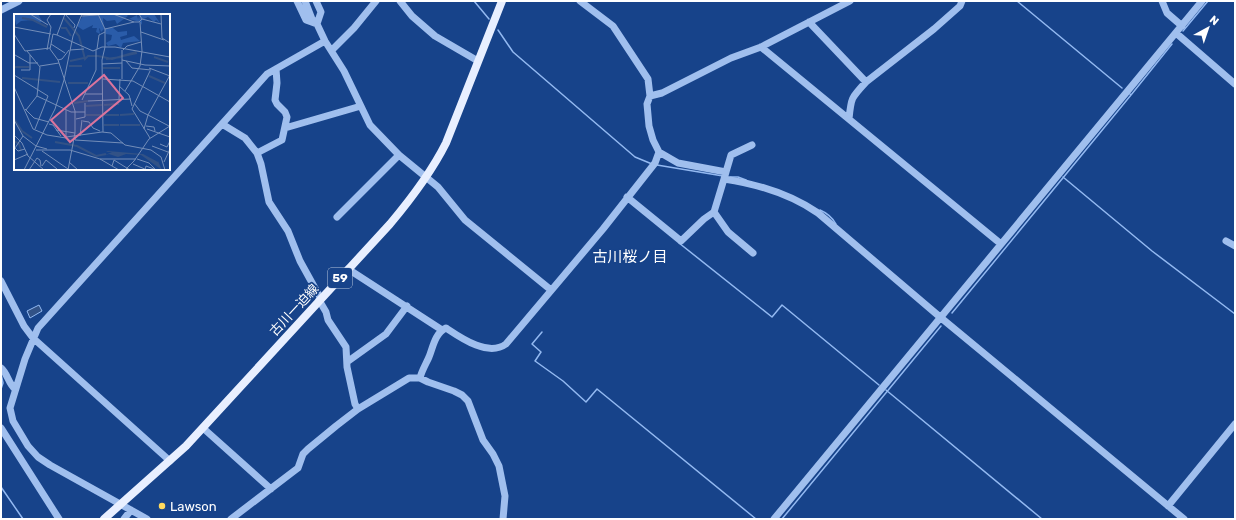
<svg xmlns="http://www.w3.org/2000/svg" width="1236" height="520" viewBox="0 0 1236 520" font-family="Rubik,'Noto Sans JP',sans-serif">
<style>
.water{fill:#325286;stroke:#93b9f1}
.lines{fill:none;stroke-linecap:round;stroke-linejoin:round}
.stream{stroke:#93b9f1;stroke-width:1.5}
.minor{stroke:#a0bfee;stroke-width:7}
.major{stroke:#e8efff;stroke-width:8}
.poi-dot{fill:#ffda5e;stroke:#17438a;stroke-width:1.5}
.labels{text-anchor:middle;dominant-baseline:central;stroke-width:3.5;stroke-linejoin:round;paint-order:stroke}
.shield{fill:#17438a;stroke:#b9c7dc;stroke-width:1}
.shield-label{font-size:12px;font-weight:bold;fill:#fff}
.street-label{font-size:13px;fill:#fff;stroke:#17438a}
.poi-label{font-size:13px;fill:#fff;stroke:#17438a;text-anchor:start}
.quarter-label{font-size:15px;fill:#fff;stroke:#17438a}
.inset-river{fill:none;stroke:#325286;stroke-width:2}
.inset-road{fill:none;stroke:#748eb9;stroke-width:1}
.view{fill:#da749d;fill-opacity:0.15;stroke:#da749d;stroke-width:2}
.inset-edge{fill:none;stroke:#fff;stroke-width:2}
</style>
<rect width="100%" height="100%" fill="#17438a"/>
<!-- water -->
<path class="water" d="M 39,305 L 42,311 L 30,318 L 27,311 Z"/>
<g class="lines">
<!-- stream -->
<path class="stream" d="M 474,1 L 489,19
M 1017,1 L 1122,88
M 498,30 L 513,52 L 635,157 L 652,164
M 1183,31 L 1208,1
M 1131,95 L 1172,44
M 657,165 L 723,176
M 730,177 L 738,177 L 746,180
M 1063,177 L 1152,251 L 1235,314
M 820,210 C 827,213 832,217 836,224
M 679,243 L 772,317 L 782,305 L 879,385
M 952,313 L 1131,95 L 1130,94
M 542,332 L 532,344 L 541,352 L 535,361 L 563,381 L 586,402 L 597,389 L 756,519
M 1,374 L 3,383 L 1,389
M 886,390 L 1042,519
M 1,487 L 23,519
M 782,519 L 941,326"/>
<!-- minor -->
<path class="minor" d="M 297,1 L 306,20 L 317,24 L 321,12 L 316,1
M 305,1 L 312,19 L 317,24 L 325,41 L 344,71 L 370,125 L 399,155 L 438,187 L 465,220 L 551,290
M 400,1 L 412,16 L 435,36 L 478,61
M 580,1 L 613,26 L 648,79 L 650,96 L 647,104 L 649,126 L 653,140 L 659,152 L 678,163 L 726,172 L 724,179 C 758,184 790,194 818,213 L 940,317 L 1184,519
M 1162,1 L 1167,13 L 1182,26
M 1,10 L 19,1
M 809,22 L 866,82
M 1176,33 L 1235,84
M 761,47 L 1001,244
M 332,50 L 354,28 L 376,1
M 650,96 L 662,93 L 731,58 L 761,47 L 850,1
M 849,119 C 851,98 851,98 866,82 L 934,29 L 960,6 L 962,1
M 222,124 L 245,138 L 257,153 L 261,164 L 269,202 L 288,231 L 300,261 L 321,299
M 285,128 L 361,106
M 257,153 L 282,140 L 287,117 L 285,112 L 277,104 L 275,100 L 277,83 L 276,69
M 726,172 L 731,155 L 752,145
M 724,179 L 714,212 L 728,232 L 753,253
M 627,197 L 681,241 L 704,219 L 714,212
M 337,217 L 399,155
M 1226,241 L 1235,246
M 348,269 L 442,330
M 1,281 L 24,326 L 33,338 L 170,461
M 319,300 L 326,312 L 328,320 L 346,347 L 347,367 L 355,404 L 358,409
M 347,362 L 386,334 L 407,306
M 1,368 C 8,374 8,383 15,389
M 420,378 C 422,370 426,364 429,357 C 433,347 435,333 446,328 C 461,338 488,357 506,344 L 603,229 L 655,163 L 659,152
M 1,428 L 59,519
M 203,428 L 271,489
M 1168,506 L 1235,424
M 124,519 L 131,510
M 147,519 L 50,465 L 38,457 L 28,446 L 13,421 L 10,408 L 25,359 L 38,328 L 267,74 L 325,41
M 231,519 L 294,471 L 298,468 L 303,454 L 308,449 L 336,426 L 358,409 L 409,378 L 420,378 L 428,382 L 454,391 L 462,395 L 468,401 L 483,440 L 493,454 L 499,466 L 505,496 L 503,519
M 774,519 L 1202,1"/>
<!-- major -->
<path class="major" d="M 104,519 L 186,446 L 390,224 C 411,199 431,173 446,143 L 502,1"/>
</g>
<!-- markers -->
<circle class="poi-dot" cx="162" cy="506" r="4"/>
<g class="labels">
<!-- shield labels -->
<rect class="shield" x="328" y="268" width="24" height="20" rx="3"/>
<g class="shield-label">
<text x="340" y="278">59</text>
</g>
<!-- street labels -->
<g class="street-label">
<text transform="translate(294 310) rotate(-47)">古川一迫線</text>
</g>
<!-- poi labels -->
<g class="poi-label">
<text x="170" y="506">Lawson</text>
</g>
<!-- quarter labels -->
<g class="quarter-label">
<text x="630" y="257">古川桜ノ目</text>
</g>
</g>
<!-- overview -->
<g transform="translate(14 14)">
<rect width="156" height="156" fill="#17438a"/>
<path d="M 0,0 L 24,0 L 28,7 L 25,10 L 18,6 L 7,7 L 2,11 ZM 70,0 L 112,0 L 114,2 L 103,10 L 101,6 L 93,7 L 89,4 L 90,15 L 87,18 L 86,15 L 85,14 L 86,20 L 82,18 L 83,14 L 78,14 L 79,11 L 69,16 L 63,12 ZM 126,0 L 140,0 L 146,9 L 142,6 L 140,8 L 134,3 L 128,6 L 128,11 L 126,8 L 115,5 L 123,1 L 124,5 L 124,1 L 125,6 ZM 90,14 L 99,14 L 104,18 L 113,17 L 113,21 L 106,23 L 107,26 L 120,22 L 126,27 L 109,29 L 107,34 L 102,30 L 94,32 L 92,29 L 97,26 L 98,21 L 92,20 Z" fill="#2a5ca9"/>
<path d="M 94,137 L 129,140 L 144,148 L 144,147 L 148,156 L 127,141 L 112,140 L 104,143 L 95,140 L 89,142 L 98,138 L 92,138 Z" fill="#325286"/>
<path class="inset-river" d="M 8,4 L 19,6 L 33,13M 50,4 L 65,22 L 71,45 L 74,42 L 84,42 L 98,45 L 122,38M 47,14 L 52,14 L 57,22M 109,42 L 123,39M 140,43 L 154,48M 92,45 L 107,43M 56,47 L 70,44M 55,52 L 68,52M 0,53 L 15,53M 89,54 L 106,54M 135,62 L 151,69M 8,64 L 46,68M 54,69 L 74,69M 60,89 L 74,87M 90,91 L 105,90M 72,92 L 88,91M 72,101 L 87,101M 90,101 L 105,101M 106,101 L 120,100M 0,105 L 8,117 L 18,124M 90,111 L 105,111M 106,111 L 126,111M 0,127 L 5,130 L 7,136M 41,128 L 63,132 L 82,142 L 92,140"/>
<path class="inset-road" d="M 16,0 L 34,11M 51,0 L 61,11 L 60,14M 51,0 L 43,21 L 39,20 L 36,35 L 44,46 L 61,97 L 61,119 L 54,156M 84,0 L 91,15 L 91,33M 99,0 L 120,8 L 125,8 L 128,5M 125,0 L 128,5 L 147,10M 147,0 L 148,24 L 156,29M 67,2 L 84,1M 126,8 L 128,37M 0,13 L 37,20M 91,15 L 120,8M 127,18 L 150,26M 0,20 L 11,37 L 36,34M 43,21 L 79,37 L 88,33 L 101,33 L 156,43M 37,30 L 51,39M 83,35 L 85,21 L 91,18M 33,36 L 37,13 L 33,6 L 37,0M 56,36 L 70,35M 109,36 L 113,32 L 127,28M 13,37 L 26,53 L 23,82 L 57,98 L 71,98M 1,41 L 15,49 L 24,49M 44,46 L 48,45 L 55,36M 108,46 L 131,51 L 156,52M 112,47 L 118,54 L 137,56M 108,49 L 108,65M 88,50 L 108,49 L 108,36M 26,52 L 45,49M 135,54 L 156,62M 7,56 L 16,56 L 16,41M 0,61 L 34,82 L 21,115M 89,65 L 119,67 L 156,88M 105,72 L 115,81 L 118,92M 0,73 L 19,115 L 33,121 L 52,124M 111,77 L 126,52 L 128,37M 71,80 L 89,80M 105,85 L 106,65M 68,86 L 82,56 L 82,36M 74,87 L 117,85M 120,89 L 126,97 L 134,101 L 130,115M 11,95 L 20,104 L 35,108M 12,96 L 23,82M 52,96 L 52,123 L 88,118 L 97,119 L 111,131 L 137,136 L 147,143 L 151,156M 134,101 L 156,61M 134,101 L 155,112M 62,105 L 71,103 L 71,89M 0,106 L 9,122M 69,107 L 75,108 L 79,114 L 86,117M 35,110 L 39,111 L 47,122M 132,112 L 140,113 L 141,117M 133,115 L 156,123M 42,116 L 61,119M 89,118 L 88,46 L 91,33M 0,121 L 8,129 L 14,142 L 30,156M 66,122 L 68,106M 61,123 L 61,126 L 109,129M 136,124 L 118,95 L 136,57M 146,130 L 153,133 L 156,127M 138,132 L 154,138M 0,133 L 4,137 L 11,135M 1,134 L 9,122 L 22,132 L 33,135M 22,136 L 56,136 L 86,145 L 105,156M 28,137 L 54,155M 86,145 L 122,145M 123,145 L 135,149 L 142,156M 0,146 L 14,140M 55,148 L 64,156M 150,148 L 156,135M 119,150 L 133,156M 28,152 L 32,146 L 43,155M 98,152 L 100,146 L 116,156M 10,156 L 41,95 L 50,66 L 59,22 L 68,0M 15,156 L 23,144 L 26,146 L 27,152M 111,156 L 120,147 L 135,125 L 156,112M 131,156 L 132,152 L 140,155"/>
<path class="view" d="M 90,61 L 109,84 L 56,128 L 37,106 Z"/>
<rect width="156" height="156" class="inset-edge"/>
</g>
<!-- border -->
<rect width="1236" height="520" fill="none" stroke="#ffffff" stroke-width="4"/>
<!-- north arrow -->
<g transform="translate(1208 28) rotate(40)" stroke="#17438a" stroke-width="3" paint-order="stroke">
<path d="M0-3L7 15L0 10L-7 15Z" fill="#ffffff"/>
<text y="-6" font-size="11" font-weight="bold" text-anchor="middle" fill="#ffffff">N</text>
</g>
</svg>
